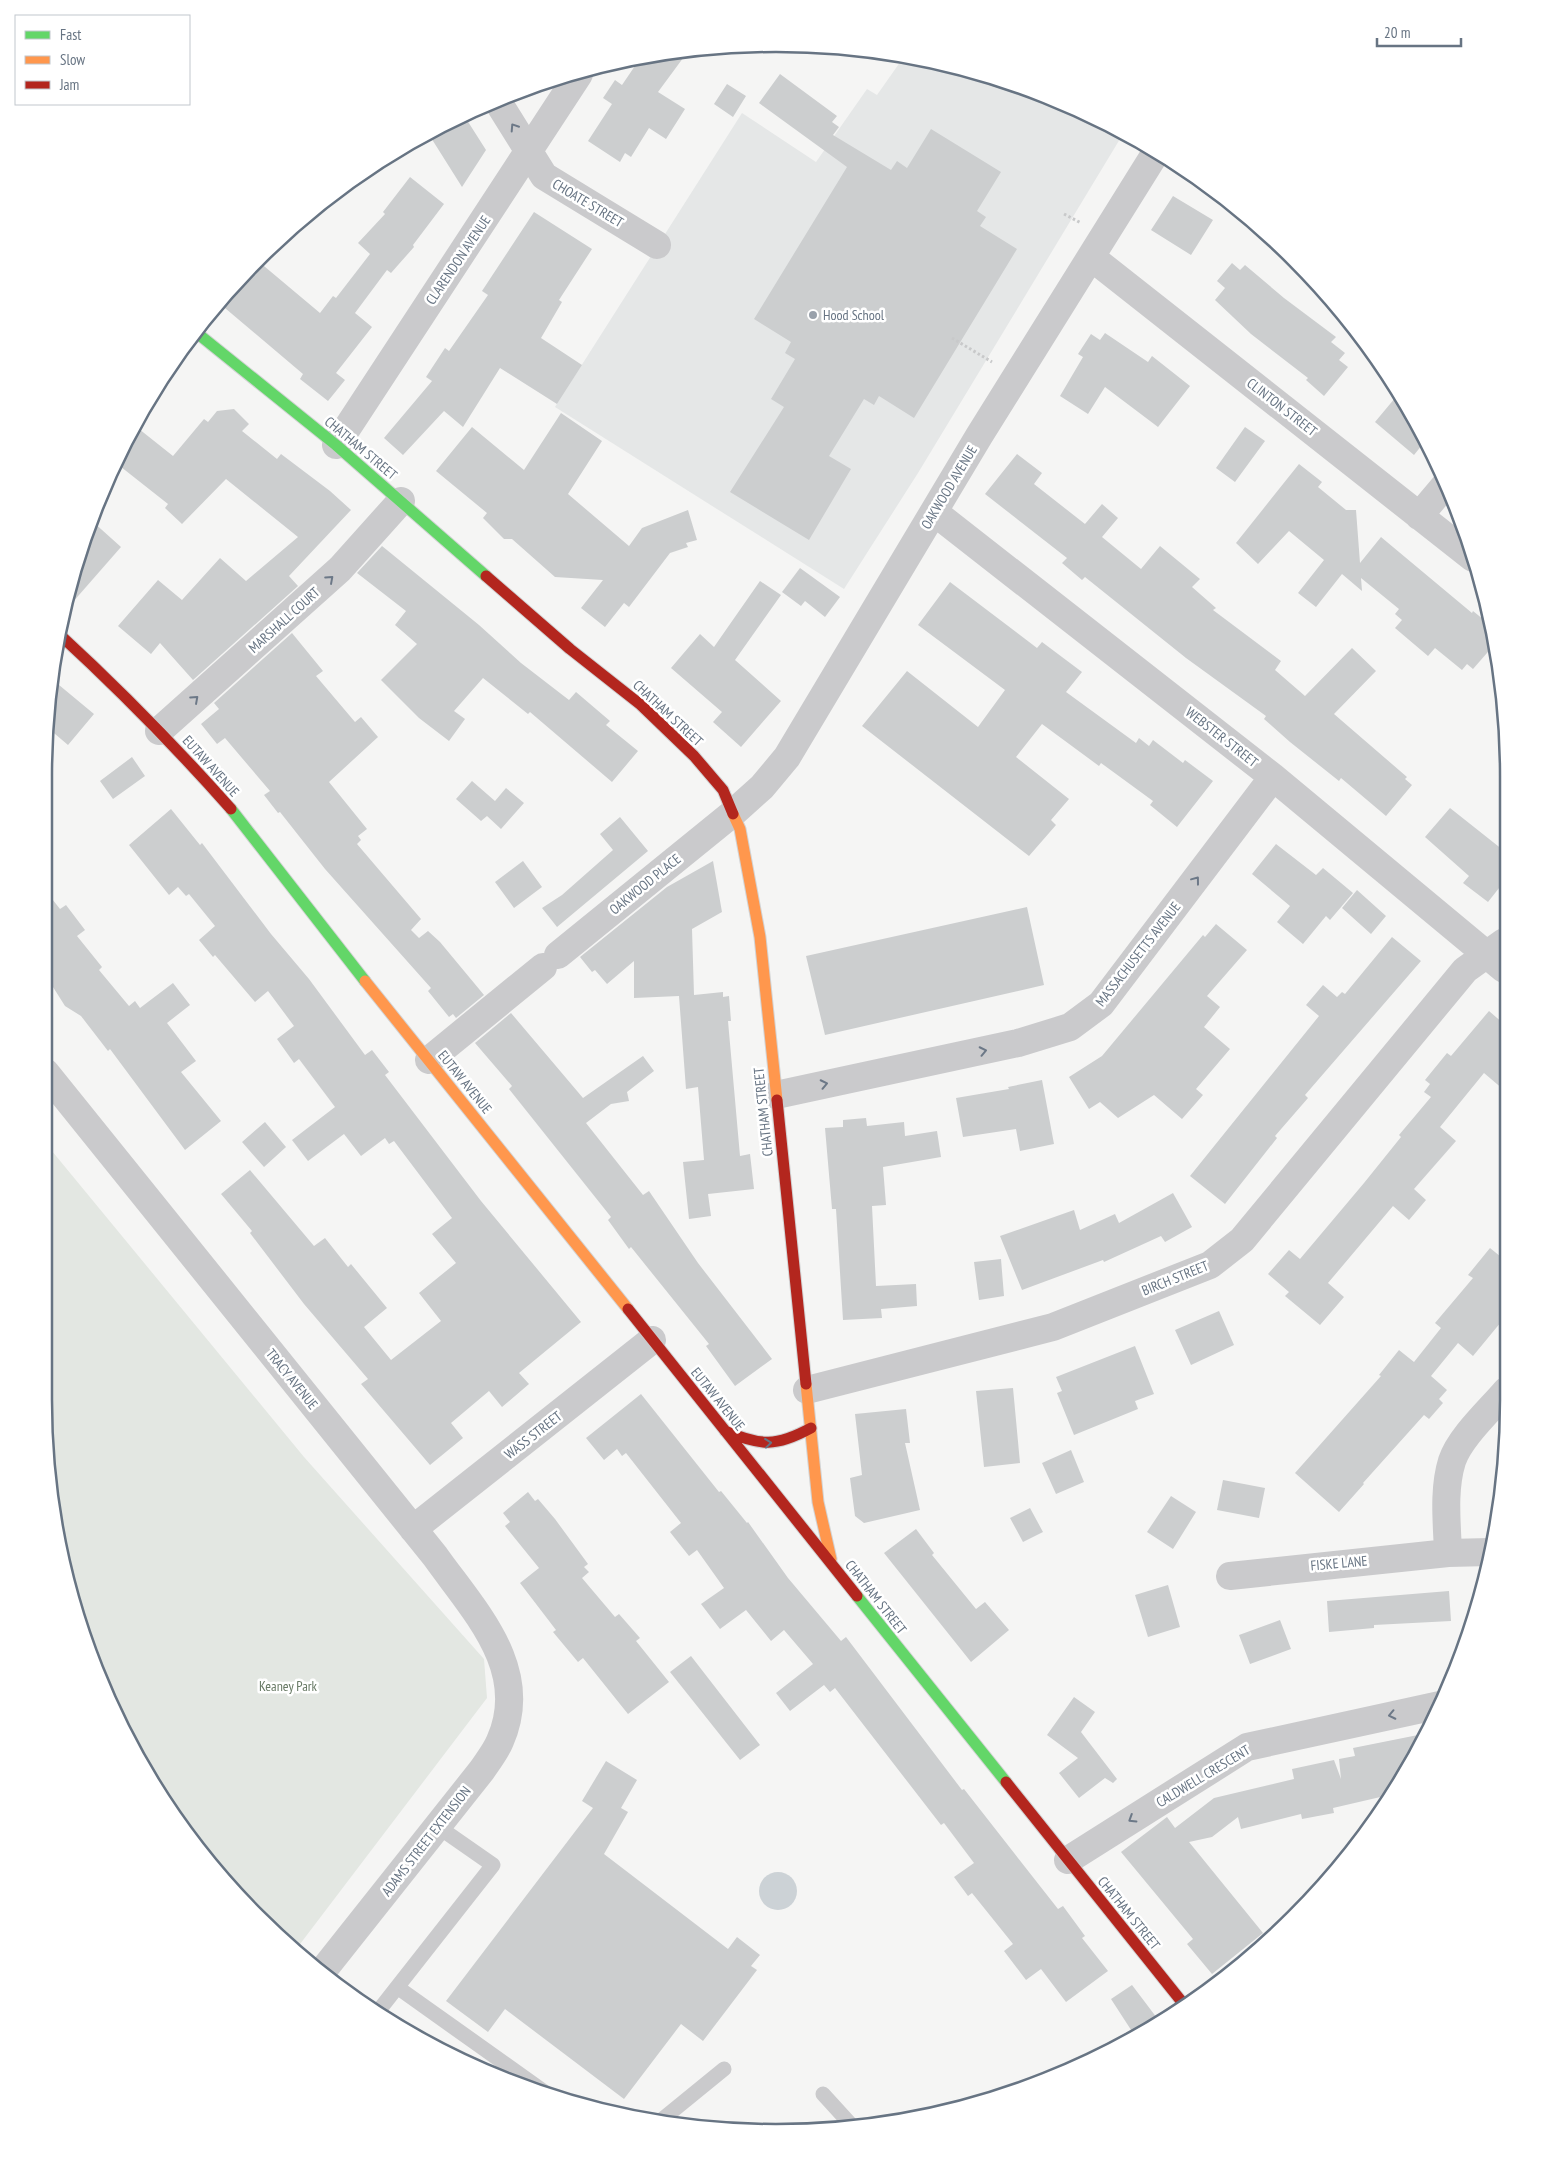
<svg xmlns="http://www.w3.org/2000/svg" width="1552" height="2177" viewBox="0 0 1552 2177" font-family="'PT Sans Narrow',sans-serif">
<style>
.built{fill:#e5e7e7}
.green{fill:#e3e7e2}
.water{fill:#ccd2d6}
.building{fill:#cccecf}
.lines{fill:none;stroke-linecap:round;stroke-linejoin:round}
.fast-casing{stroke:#d2d3d4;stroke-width:13}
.slow-casing{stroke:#d2d3d4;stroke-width:13}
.jam-casing{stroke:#d2d3d4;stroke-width:13}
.path{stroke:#c8c9ca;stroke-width:3;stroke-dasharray:2.5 2.5;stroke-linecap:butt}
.lane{stroke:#cacacc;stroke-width:15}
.street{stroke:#cacacc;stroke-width:28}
.fast{stroke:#63d668;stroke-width:11}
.slow{stroke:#ff974d;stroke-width:11}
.jam{stroke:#b3261e;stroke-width:11}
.oneway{stroke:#6c7887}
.oneway2{stroke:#677483}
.poi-dot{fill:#99a1ab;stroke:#fff;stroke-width:2}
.labels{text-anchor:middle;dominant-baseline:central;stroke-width:5;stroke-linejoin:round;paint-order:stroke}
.street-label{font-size:14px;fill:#677483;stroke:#fff}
.poi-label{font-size:14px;fill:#677483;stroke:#fff;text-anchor:start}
.park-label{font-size:14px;fill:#687a65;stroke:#fff}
.rim{fill:none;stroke:#677483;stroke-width:2.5}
</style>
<rect width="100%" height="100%" fill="#f5f5f4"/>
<!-- built -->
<path class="built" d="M 903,58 L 966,69 L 1100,119 L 1123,134 L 918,473 L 844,589 L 555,407 L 742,113 L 816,162 L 867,89 L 877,95 Z"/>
<!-- green -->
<path class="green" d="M 47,1145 L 304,1457 L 484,1659 L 487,1698 L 294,1952 L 225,1884 L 167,1808 L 100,1681 L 69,1591 L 50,1497 Z"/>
<!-- water -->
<path class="water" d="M759 1891a19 19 0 1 1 38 0a19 19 0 1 1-38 0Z"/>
<!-- building -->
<path class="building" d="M 681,50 L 689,50 L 658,92 L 685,109 L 666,139 L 649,128 L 631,157 L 625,153 L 620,162 L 588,141 L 612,104 L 603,98 L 615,80 L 622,85 L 639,60 Z
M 780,74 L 837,116 L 832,122 L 839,127 L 833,135 L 891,170 L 897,161 L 907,168 L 931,129 L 1001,172 L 977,211 L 986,217 L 980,226 L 1017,249 L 914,418 L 879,396 L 874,405 L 864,399 L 829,456 L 851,469 L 809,540 L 730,492 L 784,407 L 771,399 L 795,359 L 785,353 L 791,342 L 754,319 L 847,167 L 759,103 Z
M 727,84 L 746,96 L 733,117 L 714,104 Z
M 465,117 L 486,150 L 462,187 L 428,133 Z
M 410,177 L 444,204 L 413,245 L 414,247 L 391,273 L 387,270 L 355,313 L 372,327 L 336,373 L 345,380 L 328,401 L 300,379 L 303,374 L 219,303 L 258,261 L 320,313 L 333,296 L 336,298 L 370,254 L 358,243 L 385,214 L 383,212 Z
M 1173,196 L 1213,220 L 1191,255 L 1151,230 Z
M 534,212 L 592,249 L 559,300 L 562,302 L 541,338 L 582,365 L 557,404 L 500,368 L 463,427 L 444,411 L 403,455 L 384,438 L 432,381 L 426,377 L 445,348 L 449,351 L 488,295 L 482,291 Z
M 1232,263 L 1240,270 L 1245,265 L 1284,298 L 1336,337 L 1331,342 L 1345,353 L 1339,360 L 1348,367 L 1324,396 L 1306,380 L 1308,378 L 1251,334 L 1215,300 L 1225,288 L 1217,281 Z
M 1105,333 L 1148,362 L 1152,356 L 1190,386 L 1158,427 L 1105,387 L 1088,414 L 1060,396 L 1083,357 L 1078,354 L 1091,334 L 1100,340 Z
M 1395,398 L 1407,407 L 1426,440 L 1414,455 L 1375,422 Z
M 234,409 L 249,424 L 242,431 L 277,459 L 281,454 L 330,491 L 351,510 L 289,576 L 298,586 L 193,680 L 160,643 L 151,654 L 118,626 L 158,580 L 182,600 L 220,558 L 246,581 L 298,537 L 226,479 L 182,524 L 165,508 L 168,504 L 116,463 L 134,425 L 173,456 L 204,419 L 208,422 L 217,411 Z
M 561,413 L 602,441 L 568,494 L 629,546 L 642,528 L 688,510 L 697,540 L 686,543 L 688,547 L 670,553 L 629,607 L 624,603 L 605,627 L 581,608 L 603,580 L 555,577 L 512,539 L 504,539 L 483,518 L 487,513 L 436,471 L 472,427 L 524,470 Z
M 1245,427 L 1265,441 L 1235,482 L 1216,468 Z
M 1017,454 L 1042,473 L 1034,484 L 1085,524 L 1102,504 L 1118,518 L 1102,537 L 1141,569 L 1160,546 L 1200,579 L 1192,587 L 1216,608 L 1213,610 L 1281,661 L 1275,670 L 1305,696 L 1352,648 L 1376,671 L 1334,714 L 1407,777 L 1405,779 L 1412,785 L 1386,816 L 1341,778 L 1339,781 L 1290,742 L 1264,719 L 1266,716 L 1186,658 L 1085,577 L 1082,580 L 1062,563 L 1067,558 L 985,494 Z
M 1299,464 L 1322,482 L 1318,487 L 1346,510 L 1356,510 L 1360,563 L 1381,537 L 1472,613 L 1473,611 L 1489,624 L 1494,645 L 1473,669 L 1467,664 L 1462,670 L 1435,648 L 1428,656 L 1395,628 L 1402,620 L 1395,614 L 1399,609 L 1361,578 L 1362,591 L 1342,574 L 1316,607 L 1298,593 L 1324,560 L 1289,531 L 1258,564 L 1236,543 Z
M 92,521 L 121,547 L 65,611 Z
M 382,546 L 479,625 L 521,663 L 569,700 L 576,692 L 610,721 L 606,725 L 638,751 L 612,782 L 530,712 L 528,714 L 483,678 L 454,711 L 465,719 L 449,741 L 419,718 L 381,680 L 417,644 L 395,625 L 406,611 L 357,573 Z
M 800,568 L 840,597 L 825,617 L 805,601 L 801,606 L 782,592 Z
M 760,581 L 781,595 L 735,660 L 781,701 L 741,747 L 713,722 L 722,712 L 671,668 L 700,634 L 714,647 Z
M 950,582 L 1037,648 L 1042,642 L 1082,672 L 1066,692 L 1136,743 L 1139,738 L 1149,746 L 1153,740 L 1183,763 L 1185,760 L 1213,781 L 1177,827 L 1150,805 L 1153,801 L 1101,763 L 1099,766 L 1042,724 L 1016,757 L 1069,799 L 1051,820 L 1056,825 L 1029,856 L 862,726 L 907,671 L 978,727 L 1005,690 L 918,625 Z
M 292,633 L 323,671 L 316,676 L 355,722 L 361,717 L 378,737 L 329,782 L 367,829 L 358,836 L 361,840 L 357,844 L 421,919 L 411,930 L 419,938 L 428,931 L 440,942 L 484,995 L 456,1018 L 453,1014 L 449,1017 L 428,991 L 431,988 L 325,869 L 280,812 L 278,813 L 264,795 L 270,791 L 225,738 L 217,744 L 201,724 L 219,709 L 214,703 Z
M 53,680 L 94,714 L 68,745 L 48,728 Z
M 132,757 L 145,776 L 113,799 L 100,781 Z
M 472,781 L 495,801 L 506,788 L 524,803 L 501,829 L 487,816 L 481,821 L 456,799 Z
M 1450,808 L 1503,850 L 1503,883 L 1488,902 L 1463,883 L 1469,876 L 1425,837 Z
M 171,809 L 200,845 L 202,843 L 271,934 L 309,979 L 365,1055 L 372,1050 L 389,1072 L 385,1075 L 481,1201 L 581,1322 L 519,1373 L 529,1384 L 502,1407 L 489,1391 L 451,1423 L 463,1438 L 430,1465 L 361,1384 L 368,1379 L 304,1304 L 250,1233 L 252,1231 L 221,1194 L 250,1170 L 314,1246 L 325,1238 L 348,1267 L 351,1264 L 387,1308 L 364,1327 L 391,1360 L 441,1321 L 419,1293 L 456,1263 L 432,1234 L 452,1218 L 394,1141 L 389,1144 L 385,1138 L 361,1156 L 344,1134 L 308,1161 L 292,1140 L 335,1107 L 299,1059 L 294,1063 L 277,1039 L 294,1026 L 268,991 L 255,1002 L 215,955 L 213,957 L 199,940 L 215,926 L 189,894 L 186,896 L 178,887 L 169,895 L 129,845 Z
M 620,817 L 648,851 L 557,927 L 542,908 L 562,895 L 613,850 L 600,834 Z
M 1276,844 L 1316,875 L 1323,868 L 1353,893 L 1330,920 L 1326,916 L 1303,944 L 1277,922 L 1290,906 L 1252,874 Z
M 523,861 L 542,887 L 514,908 L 495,882 Z
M 713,861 L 722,912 L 692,929 L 694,995 L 723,992 L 723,997 L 729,996 L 731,1021 L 728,1021 L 740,1156 L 750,1154 L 754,1189 L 708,1194 L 711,1216 L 689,1219 L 683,1162 L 704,1160 L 698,1087 L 686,1089 L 679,996 L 634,998 L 634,961 L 607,984 L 595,970 L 592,972 L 580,957 L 667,887 Z
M 45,890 L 60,909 L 66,905 L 85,930 L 77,936 L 102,967 L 99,970 L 129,1006 L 135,1001 L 140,1008 L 173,983 L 190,1005 L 167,1023 L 196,1061 L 181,1072 L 221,1121 L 185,1150 L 110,1049 L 108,1051 L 81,1016 L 65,1006 L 46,976 Z
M 1357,890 L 1386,916 L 1371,934 L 1342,908 Z
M 1027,907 L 1044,985 L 825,1035 L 806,956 Z
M 1216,924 L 1247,950 L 1207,996 L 1220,1007 L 1204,1027 L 1230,1049 L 1196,1089 L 1203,1095 L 1182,1119 L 1154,1095 L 1118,1118 L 1100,1102 L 1089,1109 L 1069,1077 L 1102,1056 L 1203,935 L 1205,937 Z
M 1392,937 L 1421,961 L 1305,1095 L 1308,1098 L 1275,1136 L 1277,1138 L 1225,1204 L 1190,1176 L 1319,1016 L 1306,1005 L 1323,985 L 1337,997 L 1342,992 L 1345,994 Z
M 1489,1011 L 1504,1024 L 1504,1090 L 1484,1073 L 1440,1127 L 1456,1141 L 1414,1189 L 1426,1200 L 1409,1220 L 1393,1206 L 1328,1283 L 1344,1297 L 1320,1325 L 1285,1296 L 1289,1292 L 1268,1274 L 1289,1250 L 1300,1259 L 1364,1183 L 1401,1137 L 1399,1135 L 1431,1097 L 1424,1092 L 1430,1084 L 1425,1080 L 1447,1053 L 1451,1056 Z
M 511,1013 L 583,1098 L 643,1056 L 654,1071 L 627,1092 L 629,1101 L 611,1104 L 586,1123 L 643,1195 L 649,1191 L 698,1263 L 772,1359 L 735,1386 L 706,1346 L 709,1344 L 631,1247 L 629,1249 L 608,1220 L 611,1217 L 509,1089 L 512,1086 L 475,1043 Z
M 1042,1080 L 1054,1144 L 1020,1151 L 1016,1129 L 963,1137 L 956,1098 L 1009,1089 L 1008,1087 Z
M 866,1118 L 867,1126 L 904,1122 L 905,1136 L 937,1131 L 941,1157 L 883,1167 L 886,1205 L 872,1206 L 876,1286 L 916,1284 L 917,1306 L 881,1309 L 882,1318 L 843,1320 L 836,1209 L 832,1209 L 825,1128 L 843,1127 L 843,1120 Z
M 265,1122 L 286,1147 L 264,1167 L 242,1142 Z
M 1173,1193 L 1192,1227 L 1165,1242 L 1161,1236 L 1104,1262 L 1103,1260 L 1022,1290 L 1000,1236 L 1074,1210 L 1080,1230 L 1115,1214 L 1119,1223 Z
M 1490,1248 L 1506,1261 L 1506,1316 L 1473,1356 L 1458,1343 L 1431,1376 L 1447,1390 L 1439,1399 L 1443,1403 L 1429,1419 L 1424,1415 L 1363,1483 L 1364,1484 L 1339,1512 L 1295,1473 L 1381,1376 L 1379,1375 L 1399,1350 L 1414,1362 L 1441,1328 L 1435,1323 L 1473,1278 L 1468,1275 Z
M 1001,1259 L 1004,1296 L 979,1300 L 974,1262 Z
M 1219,1311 L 1234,1345 L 1191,1365 L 1175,1330 Z
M 1135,1346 L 1154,1394 L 1135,1401 L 1138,1409 L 1074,1435 L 1057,1393 L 1062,1391 L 1056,1377 Z
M 1013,1388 L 1020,1463 L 984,1467 L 976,1391 Z
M 641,1394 L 719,1492 L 721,1491 L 747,1523 L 748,1522 L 788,1578 L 841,1641 L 846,1637 L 962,1790 L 964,1789 L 1058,1909 L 1063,1906 L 1085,1936 L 1082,1938 L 1108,1971 L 1066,2002 L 1041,1969 L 1026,1980 L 1004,1951 L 1013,1944 L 972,1893 L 968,1896 L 954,1877 L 974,1863 L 944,1823 L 941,1825 L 835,1688 L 830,1692 L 824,1685 L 790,1711 L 776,1693 L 813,1664 L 784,1630 L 771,1641 L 746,1610 L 720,1629 L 701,1604 L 724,1588 L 697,1550 L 689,1556 L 670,1532 L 681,1523 L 626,1453 L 622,1456 L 617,1449 L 604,1460 L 586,1438 Z
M 906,1409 L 910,1443 L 905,1443 L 920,1510 L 864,1523 L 855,1516 L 850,1478 L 862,1475 L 855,1414 Z
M 1071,1450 L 1084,1482 L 1056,1494 L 1042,1463 Z
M 1223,1480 L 1265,1488 L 1259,1518 L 1217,1510 Z
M 528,1492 L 535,1501 L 538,1499 L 555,1519 L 588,1564 L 584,1567 L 589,1572 L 582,1578 L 615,1617 L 619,1614 L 640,1638 L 636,1641 L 669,1682 L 628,1714 L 583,1658 L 578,1662 L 553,1632 L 556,1630 L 520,1583 L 539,1568 L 505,1526 L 510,1522 L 503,1513 Z
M 1171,1496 L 1196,1512 L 1173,1549 L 1147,1532 Z
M 1030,1508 L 1043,1532 L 1023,1542 L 1010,1518 Z
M 916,1529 L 934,1553 L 932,1555 L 976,1609 L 985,1602 L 1009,1630 L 971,1662 L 884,1553 Z
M 1168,1585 L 1180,1627 L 1148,1637 L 1135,1595 Z
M 1449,1591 L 1451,1621 L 1374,1625 L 1374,1628 L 1329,1632 L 1327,1601 Z
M 1280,1620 L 1291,1649 L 1250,1664 L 1239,1635 Z
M 691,1656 L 760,1745 L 740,1760 L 670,1672 Z
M 1074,1697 L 1095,1712 L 1081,1732 L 1117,1779 L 1113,1783 L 1105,1778 L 1079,1798 L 1059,1773 L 1078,1758 L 1047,1735 Z
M 1428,1733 L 1389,1795 L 1333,1808 L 1334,1813 L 1302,1819 L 1301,1814 L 1241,1829 L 1238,1817 L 1212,1837 L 1189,1842 L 1263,1933 L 1212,1974 L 1187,1944 L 1193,1939 L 1121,1852 L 1167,1817 L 1175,1828 L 1214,1798 L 1294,1779 L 1292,1769 L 1334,1760 L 1341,1779 L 1339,1759 L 1355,1756 L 1353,1748 Z
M 606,1761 L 637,1780 L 621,1808 L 628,1812 L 604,1854 L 728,1949 L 737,1937 L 760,1955 L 751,1966 L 757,1970 L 703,2041 L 681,2024 L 624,2099 L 505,2009 L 488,2032 L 446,2001 L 593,1808 L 582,1801 Z
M 1132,1985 L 1160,2022 L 1135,2036 L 1111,1999 Z"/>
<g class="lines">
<defs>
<path id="fast" d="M 197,333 L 336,445 L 486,576
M 231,809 L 365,981
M 857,1596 L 1006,1782"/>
<path id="slow" d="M 733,814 L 740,829 L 760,937 L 777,1100
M 365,981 L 628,1309
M 806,1384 L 818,1502 L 831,1559"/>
<path id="jam" d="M 486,576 L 570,649 L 641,705 L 694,756 L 723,790 L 733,814
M 58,633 C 119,689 176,747 231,809
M 777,1100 L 806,1384
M 628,1309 L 857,1596
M 725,1431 C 761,1446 776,1447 811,1428
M 1006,1782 L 1186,2007"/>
</defs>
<!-- fast casing -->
<use href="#fast" class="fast-casing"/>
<!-- slow casing -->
<use href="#slow" class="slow-casing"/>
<!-- jam casing -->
<use href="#jam" class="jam-casing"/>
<!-- path -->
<path class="path" d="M 1064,214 L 1081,223
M 952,338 L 992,362"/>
<!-- lane -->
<path class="lane" d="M 397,1987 L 553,2098
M 376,2014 L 493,1865 L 437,1826
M 823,2094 L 854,2128
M 659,2122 L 724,2069"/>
<!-- street -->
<path class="street" d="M 498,102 L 544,176 L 657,245
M 1091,257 L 1473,558
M 336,445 L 579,74
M 934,512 L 1273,777 L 1504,969
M 1419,516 L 1446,484
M 159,731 L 340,569 L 401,501
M 558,955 L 733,813 L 762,787 L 787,757 L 979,436 L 1155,154
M 429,1060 L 543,967
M 46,1073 L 435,1556 C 474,1611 532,1669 500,1741 C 496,1751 488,1761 482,1770 L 321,1973
M 776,1095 L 1018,1043 L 1070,1027 L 1101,1004 L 1273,777
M 807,1390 L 1053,1327 L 1210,1265 L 1242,1240 L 1465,970 L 1504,942
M 413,1529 L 652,1340
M 1490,1552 L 1448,1553 C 1447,1523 1443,1490 1452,1461 C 1460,1437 1490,1410 1506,1391
M 1230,1576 L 1448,1553
M 1068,1860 L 1247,1747 L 1440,1705"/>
<!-- fast -->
<use href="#fast" class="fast"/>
<!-- slow -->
<use href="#slow" class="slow"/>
<!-- jam -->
<use href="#jam" class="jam"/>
</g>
<!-- one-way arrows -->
<defs><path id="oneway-chevron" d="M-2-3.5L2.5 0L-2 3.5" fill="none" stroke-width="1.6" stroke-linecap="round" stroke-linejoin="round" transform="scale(1.25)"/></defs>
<g class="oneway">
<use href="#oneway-chevron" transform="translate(514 127) rotate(-123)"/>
<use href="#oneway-chevron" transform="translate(330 579) rotate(-42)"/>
<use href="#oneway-chevron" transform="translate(195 699) rotate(-42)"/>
<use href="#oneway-chevron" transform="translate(1196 880) rotate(-53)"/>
<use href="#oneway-chevron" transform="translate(983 1051) rotate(-12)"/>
<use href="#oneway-chevron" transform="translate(824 1084) rotate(-12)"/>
<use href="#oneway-chevron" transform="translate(1392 1715) rotate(168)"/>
<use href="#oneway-chevron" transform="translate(1132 1819) rotate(148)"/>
</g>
<use class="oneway2" href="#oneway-chevron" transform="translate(768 1443) rotate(-6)"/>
<!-- markers -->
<circle class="poi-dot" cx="813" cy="315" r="5"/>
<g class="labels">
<!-- street labels -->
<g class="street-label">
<text transform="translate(588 203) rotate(31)">CHOATE STREET</text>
<text transform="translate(458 260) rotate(-56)">CLARENDON AVENUE</text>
<text transform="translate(1282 407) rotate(38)">CLINTON STREET</text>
<text transform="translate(361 448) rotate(40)">CHATHAM STREET</text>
<text transform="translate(949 487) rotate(-59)">OAKWOOD AVENUE</text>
<text transform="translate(284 620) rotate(-42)">MARSHALL COURT</text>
<text transform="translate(668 713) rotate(43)">CHATHAM STREET</text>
<text transform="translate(1222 737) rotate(38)">WEBSTER STREET</text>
<text transform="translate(211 766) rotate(48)">EUTAW AVENUE</text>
<text transform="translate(645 884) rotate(-39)">OAKWOOD PLACE</text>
<text transform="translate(1138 954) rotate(-52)">MASSACHUSETTS AVENUE</text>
<text transform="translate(465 1082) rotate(51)">EUTAW AVENUE</text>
<text transform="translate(763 1112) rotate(-96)">CHATHAM STREET</text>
<text transform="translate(1175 1278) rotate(-22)">BIRCH STREET</text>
<text transform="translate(292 1379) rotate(51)">TRACY AVENUE</text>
<text transform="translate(718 1399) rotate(51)">EUTAW AVENUE</text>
<text transform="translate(533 1435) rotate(-38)">WASS STREET</text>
<text transform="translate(1339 1563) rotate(-5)">FISKE LANE</text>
<text transform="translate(876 1597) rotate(52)">CHATHAM STREET</text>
<text transform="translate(1203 1776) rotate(-31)">CALDWELL CRESCENT</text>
<text transform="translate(426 1841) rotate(-52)">ADAMS STREET EXTENSION</text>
<text transform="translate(1129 1913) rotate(51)">CHATHAM STREET</text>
</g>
<!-- poi labels -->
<g class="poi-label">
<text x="823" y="315">Hood School</text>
</g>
<!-- park labels -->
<g class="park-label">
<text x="288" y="1686">Keaney Park</text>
</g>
</g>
<!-- crop -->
<path d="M0 0H1552V2177H0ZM776 52H776A724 724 0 0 1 1500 776V1400A724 724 0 0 1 776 2124H776A724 724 0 0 1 52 1400V776A724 724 0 0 1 776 52Z" fill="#fff" fill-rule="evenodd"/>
<path class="rim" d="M776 52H776A724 724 0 0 1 1500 776V1400A724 724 0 0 1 776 2124H776A724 724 0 0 1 52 1400V776A724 724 0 0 1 776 52Z"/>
<!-- legend -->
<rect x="15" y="15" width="175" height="90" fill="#ffffff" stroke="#c2c7cd"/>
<rect x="25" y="31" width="25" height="8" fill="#63d668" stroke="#c2c7cd"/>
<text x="60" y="40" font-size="15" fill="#677483">Fast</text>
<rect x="25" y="56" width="25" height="8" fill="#ff974d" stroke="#c2c7cd"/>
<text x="60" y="65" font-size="15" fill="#677483">Slow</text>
<rect x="25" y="81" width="25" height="8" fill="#b3261e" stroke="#c2c7cd"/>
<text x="60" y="90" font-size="15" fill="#677483">Jam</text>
<!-- scale -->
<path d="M1377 38v8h84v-8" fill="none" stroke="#677483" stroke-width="2.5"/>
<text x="1384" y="38" font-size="15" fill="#677483" stroke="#ffffff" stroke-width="4" paint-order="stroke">20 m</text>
</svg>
